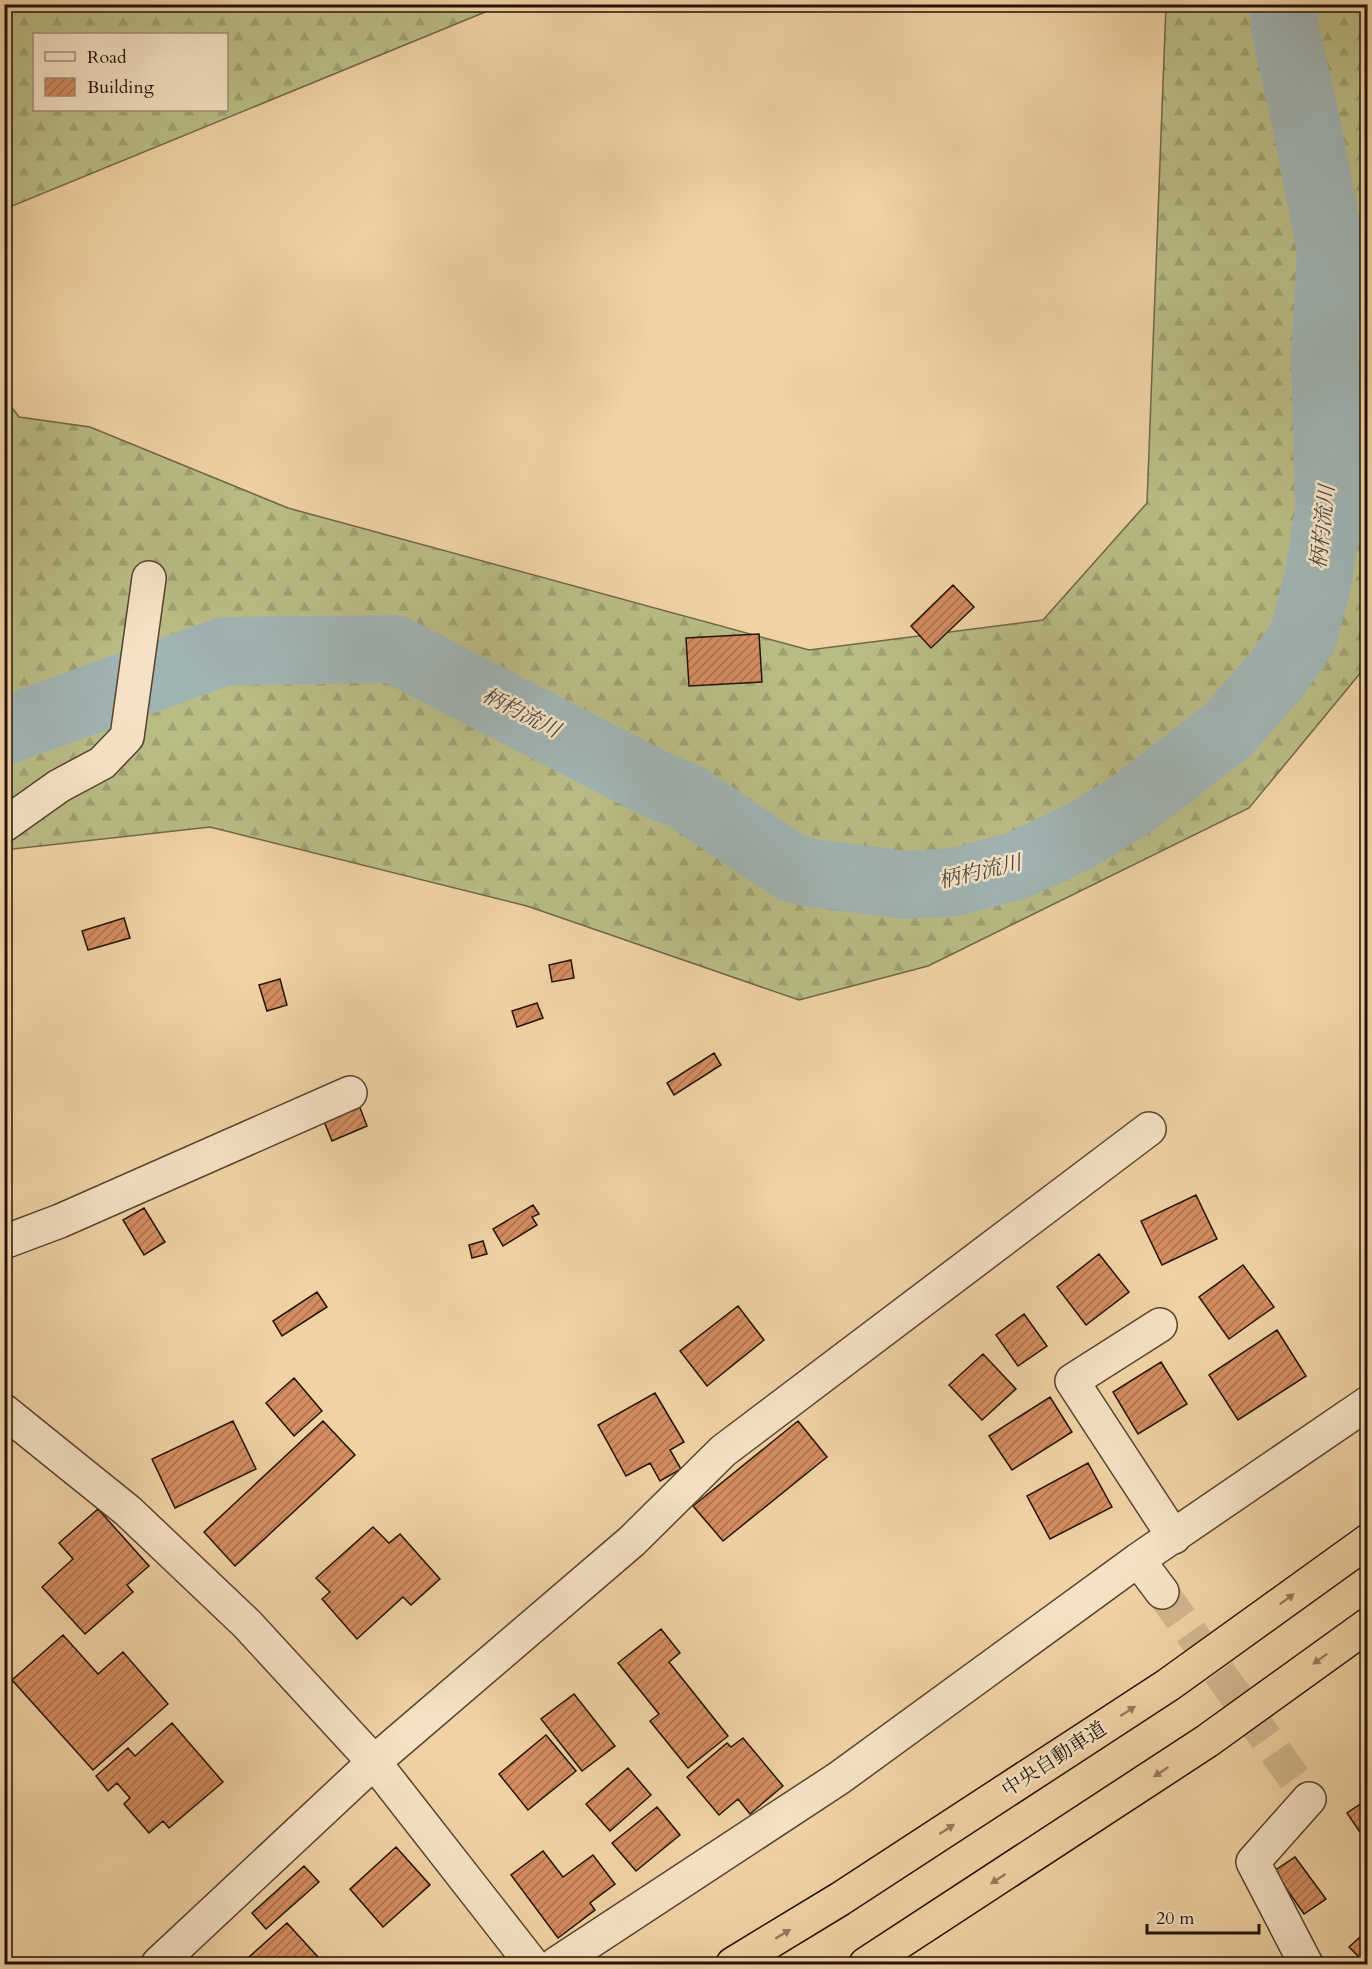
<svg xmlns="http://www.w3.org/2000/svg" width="1372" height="1969" viewBox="0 0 1372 1969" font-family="Cardo,'Noto Serif JP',serif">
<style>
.forest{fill:url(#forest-firs);stroke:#6e6847;stroke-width:1.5;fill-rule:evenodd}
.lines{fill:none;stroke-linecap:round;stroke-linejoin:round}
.river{stroke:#a0b4b3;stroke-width:68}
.building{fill:url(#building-hatch);stroke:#221308;stroke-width:1.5}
.minor-tunnel{stroke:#d1b58d;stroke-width:33;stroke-dasharray:33 16;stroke-linecap:butt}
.minor-casing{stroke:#56432f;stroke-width:36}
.highway-casing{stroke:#221308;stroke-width:36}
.minor{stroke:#f5e2c4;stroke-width:33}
.highway{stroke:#f0d2a5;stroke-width:33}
.oneway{fill:#937c5e}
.labels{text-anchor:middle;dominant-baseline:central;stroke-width:5;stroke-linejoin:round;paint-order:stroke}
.street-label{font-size:20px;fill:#221308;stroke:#f5e2c4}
.water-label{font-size:21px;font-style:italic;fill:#4e4b44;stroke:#f5e2c4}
</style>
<defs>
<pattern id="forest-firs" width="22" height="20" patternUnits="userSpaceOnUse" patternTransform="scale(1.5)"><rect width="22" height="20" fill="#babc86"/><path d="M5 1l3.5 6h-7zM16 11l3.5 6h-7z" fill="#a0a172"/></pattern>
<pattern id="building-hatch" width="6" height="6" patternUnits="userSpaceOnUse" patternTransform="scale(1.5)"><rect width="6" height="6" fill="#d48d61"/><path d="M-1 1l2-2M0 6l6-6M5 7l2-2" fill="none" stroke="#ac724e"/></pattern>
</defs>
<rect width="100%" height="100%" fill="#f0d2a5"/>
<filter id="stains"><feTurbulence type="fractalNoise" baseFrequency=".00333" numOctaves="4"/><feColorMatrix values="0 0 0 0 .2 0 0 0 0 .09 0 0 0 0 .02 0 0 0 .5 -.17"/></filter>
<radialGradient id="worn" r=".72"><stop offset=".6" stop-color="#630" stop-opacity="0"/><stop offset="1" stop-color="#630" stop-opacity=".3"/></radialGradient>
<!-- forest -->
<path class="forest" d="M 5,4 L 498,4 L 498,5 L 490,10 L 5,209 ZM 34,34 L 226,34 L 226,110 L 34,110 Z
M 1166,5 L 1367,5 L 1367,665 L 1249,808 L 928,966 L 799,1000 L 527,906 L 210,827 L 5,850 L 4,397 L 19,417 L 90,427 L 288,508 L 809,650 L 1043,620 L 1147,503 Z"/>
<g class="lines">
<!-- river -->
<path class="river" d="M 4,731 L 225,651 L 394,649 L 657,785 L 685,796 L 792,868 L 811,873 L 907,885 L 955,882 L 1019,865 L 1080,836 L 1131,805 L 1228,730 L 1277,674 L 1303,637 L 1318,580 L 1329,511 L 1325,358 L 1331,251 L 1307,126 L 1285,29 L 1284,4"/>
</g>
<!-- building -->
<path class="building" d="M 953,585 L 974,607 L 931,648 L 911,626 Z
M 759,634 L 762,682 L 689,686 L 686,638 Z
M 124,918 L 130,938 L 88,950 L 82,931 Z
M 571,960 L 574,978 L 552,982 L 549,965 Z
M 280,979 L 287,1005 L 267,1011 L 259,985 Z
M 537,1003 L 543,1018 L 517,1027 L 512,1011 Z
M 714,1053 L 721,1065 L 674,1095 L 667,1083 Z
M 357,1100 L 367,1126 L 332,1141 L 321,1114 Z
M 1196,1195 L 1217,1239 L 1162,1265 L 1141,1221 Z
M 533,1205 L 539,1214 L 532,1217 L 537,1225 L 503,1246 L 493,1229 Z
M 144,1208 L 165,1242 L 144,1255 L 123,1220 Z
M 483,1241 L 487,1254 L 472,1258 L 469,1245 Z
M 1099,1254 L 1129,1292 L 1086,1325 L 1057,1287 Z
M 1243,1265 L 1274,1307 L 1229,1339 L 1199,1297 Z
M 317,1292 L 327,1307 L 282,1336 L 273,1321 Z
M 738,1306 L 764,1340 L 707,1386 L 680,1351 Z
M 1024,1314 L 1047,1346 L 1018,1366 L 996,1335 Z
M 1277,1330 L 1306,1376 L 1238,1420 L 1209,1375 Z
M 983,1354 L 1016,1389 L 982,1420 L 949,1385 Z
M 1161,1362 L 1187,1404 L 1138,1434 L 1113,1392 Z
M 294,1378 L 322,1411 L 294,1436 L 266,1403 Z
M 655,1393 L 684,1442 L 670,1450 L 681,1469 L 660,1481 L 650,1463 L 626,1476 L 598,1425 Z
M 1050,1397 L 1072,1432 L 1012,1470 L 989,1436 Z
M 233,1421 L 256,1469 L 175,1508 L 152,1459 Z
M 323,1421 L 355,1455 L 235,1566 L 204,1532 Z
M 798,1421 L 827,1457 L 723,1541 L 693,1506 Z
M 1088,1463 L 1112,1507 L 1050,1539 L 1027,1496 Z
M 98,1509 L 149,1566 L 127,1585 L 133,1592 L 85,1634 L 42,1587 L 73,1559 L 59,1543 Z
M 373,1527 L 389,1543 L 400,1534 L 440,1579 L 411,1605 L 403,1597 L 357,1639 L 322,1599 L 330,1592 L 316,1578 Z
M 661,1629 L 680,1653 L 669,1662 L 728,1736 L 688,1768 L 650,1721 L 659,1714 L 618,1663 Z
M 63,1635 L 98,1674 L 123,1652 L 168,1704 L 93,1770 L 12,1680 Z
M 574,1694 L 615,1746 L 582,1771 L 541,1719 Z
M 172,1723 L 223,1782 L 169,1828 L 163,1821 L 149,1833 L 124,1804 L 130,1798 L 117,1783 L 108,1791 L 96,1776 L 128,1748 L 135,1756 Z
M 546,1735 L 576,1771 L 528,1810 L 499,1774 Z
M 743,1738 L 783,1786 L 750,1814 L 738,1799 L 719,1815 L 687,1777 L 727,1743 L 731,1747 Z
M 628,1768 L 651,1795 L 610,1831 L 586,1804 Z
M 1368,1799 L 1368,1844 L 1347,1813 Z
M 657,1807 L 680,1835 L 636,1871 L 612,1843 Z
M 396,1847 L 430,1885 L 383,1927 L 350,1889 Z
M 543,1851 L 563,1877 L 593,1855 L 615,1884 L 590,1903 L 595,1910 L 558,1938 L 511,1875 Z
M 1295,1857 L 1326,1899 L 1304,1914 L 1274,1871 Z
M 304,1866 L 319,1882 L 266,1929 L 252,1913 Z
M 287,1923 L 318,1957 L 310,1964 L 241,1964 Z
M 1368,1930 L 1368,1964 L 1366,1964 L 1349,1947 Z"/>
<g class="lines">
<!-- minor-tunnel -->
<path class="minor-tunnel" d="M 1162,1592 L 1309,1799"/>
<defs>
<path id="minor" d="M 4,825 L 59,786 L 102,763 L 127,737 L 149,578
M 4,1242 L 60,1221 L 350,1093
M 1160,1325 L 1072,1381 L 1174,1537
M 4,1411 L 128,1511 L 247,1624 L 374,1762 L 532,1964
M 1138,1560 L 1162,1592
M 158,1964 L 374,1762 L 632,1541 L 723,1451 L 1149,1129
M 556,1964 L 839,1778 L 1138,1560 L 1368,1403
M 1306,1964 L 1253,1862 L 1309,1799"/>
<path id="highway" d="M 733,1964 L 840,1899 L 1168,1685 L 1368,1541
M 866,1964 L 1207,1741 L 1368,1625"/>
</defs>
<!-- minor casing -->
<use href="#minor" class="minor-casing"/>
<!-- highway casing -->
<use href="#highway" class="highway-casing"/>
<!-- minor -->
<use href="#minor" class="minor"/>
<!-- highway -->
<use href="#highway" class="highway"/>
</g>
<!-- one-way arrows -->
<defs><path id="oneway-solid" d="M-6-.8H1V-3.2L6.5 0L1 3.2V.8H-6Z" transform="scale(1.5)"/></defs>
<g class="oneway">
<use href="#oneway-solid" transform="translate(1287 1599) rotate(-36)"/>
<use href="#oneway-solid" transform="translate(1320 1659) rotate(144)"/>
<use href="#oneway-solid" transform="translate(1128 1711) rotate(-33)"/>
<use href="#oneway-solid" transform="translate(1161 1772) rotate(147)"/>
<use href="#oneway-solid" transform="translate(947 1829) rotate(-33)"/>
<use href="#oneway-solid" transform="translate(998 1879) rotate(147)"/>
<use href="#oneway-solid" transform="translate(783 1934) rotate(-31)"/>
</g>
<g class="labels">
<!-- street labels -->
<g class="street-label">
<text transform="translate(1054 1759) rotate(-33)">中央自動車道</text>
</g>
<!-- water labels -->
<g class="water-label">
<text transform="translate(1323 527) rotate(-84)">柄杓流川</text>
<text transform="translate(521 713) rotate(27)">柄杓流川</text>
<text transform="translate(980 872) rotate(-13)">柄杓流川</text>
</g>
</g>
<!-- margin -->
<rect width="1372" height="1969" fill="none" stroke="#f0d2a5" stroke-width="24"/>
<rect x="6" y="6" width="1360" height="1957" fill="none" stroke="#221308" stroke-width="3"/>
<rect x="12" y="12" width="1348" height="1945" fill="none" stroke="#221308" stroke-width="1.5"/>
<!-- legend -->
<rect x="33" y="33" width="195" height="78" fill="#f5e2c4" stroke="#a18f79" stroke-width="1.5"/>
<rect x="45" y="52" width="30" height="9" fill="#f5e2c4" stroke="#a18f79" stroke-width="1.5"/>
<text x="87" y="63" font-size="18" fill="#221308">Road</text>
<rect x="45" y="78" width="30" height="18" fill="url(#building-hatch)" stroke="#a18f79" stroke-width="1.5"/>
<text x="87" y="93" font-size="18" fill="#221308">Building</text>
<!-- scale -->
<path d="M1147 1924v9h112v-9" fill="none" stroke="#221308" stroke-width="3"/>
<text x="1156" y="1924" font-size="18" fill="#221308" stroke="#f5e2c4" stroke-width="4.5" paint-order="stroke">20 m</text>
<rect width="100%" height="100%" filter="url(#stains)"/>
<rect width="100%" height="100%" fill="url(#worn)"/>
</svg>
